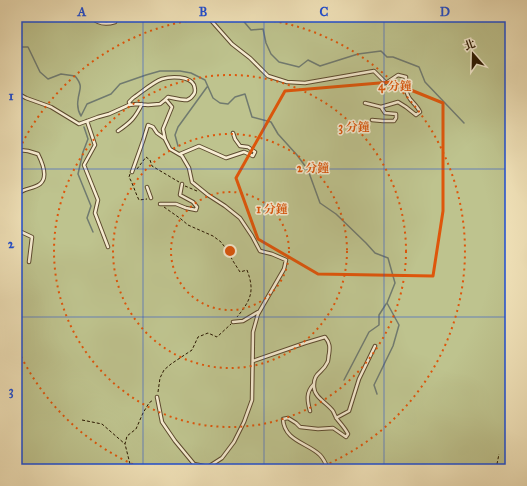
<svg xmlns="http://www.w3.org/2000/svg" width="527" height="486" viewBox="0 0 527 486" font-family="'IM FELL Great Primer','Noto Serif TC',serif">
<style>
.green{fill:#bec38e;stroke:#746d47}
.lines{fill:none;stroke-linecap:round;stroke-linejoin:round}
.stream{stroke:#707a6f;stroke-width:1.5}
.lane-casing{stroke:#5c4a2f;stroke-width:4.5}
.path{stroke:#2a1700;stroke-width:1;stroke-dasharray:3 2;stroke-linecap:butt}
.lane{stroke:#f7edd3;stroke-width:2.5}
.marked{fill:none;stroke:#de560b;stroke-width:3;stroke-linejoin:round}
.grid{fill:none;stroke:#1d4ed8;stroke-width:1;stroke-opacity:0.55}
.ring{fill:none;stroke:#de560b;stroke-width:2;stroke-dasharray:2 4}
.centre{fill:#de560b;stroke:#f7edd3;stroke-width:2}
.ring-label{font-size:12px;text-anchor:middle;font-weight:bold;fill:#de560b;stroke:#f7edd3;stroke-width:3;stroke-linejoin:round;paint-order:stroke}
.neatline{fill:none;stroke:#1d4ed8;stroke-width:1.5}
.grid-label{font-size:13px;text-anchor:middle;font-weight:bold;fill:#1d4ed8}
</style>
<rect width="100%" height="100%" fill="#f2e4bb"/>
<filter id="stains"><feTurbulence type="fractalNoise" baseFrequency=".005" numOctaves="4"/><feColorMatrix values="0 0 0 0 .2 0 0 0 0 .09 0 0 0 0 .02 0 0 0 .5 -.17"/></filter>
<radialGradient id="worn" r=".72"><stop offset=".6" stop-color="#630" stop-opacity="0"/><stop offset="1" stop-color="#630" stop-opacity=".3"/></radialGradient>
<!-- green -->
<path class="green" d="M 17,17 L 510,17 L 510,469 L 17,469 Z"/>
<g class="lines">
<!-- stream -->
<path class="stream" d="M 240,17 L 251,30 L 263,29 L 266,43 L 271,54 L 279,62 L 299,67 L 308,60 L 320,66 L 358,54 L 381,51 L 387,57 L 393,57 L 419,67 L 425,82 L 464,123
M 17,48 L 18,47 L 28,47 L 40,72 L 48,79 L 61,74 L 75,76 C 84,87 79,89 78,100 C 77,106 78,111 81,116 L 87,104 L 111,94 L 120,84 L 146,75 L 160,71 L 180,71 L 191,73 L 205,80 L 213,98 L 220,103 L 228,104 L 235,97 L 245,94 L 252,117 L 271,122 L 278,134 L 297,155 L 308,170 L 320,203 L 336,214 L 366,243 L 375,253 L 388,258 L 395,283 L 387,303 L 399,325 L 393,346 L 374,385 L 377,394
M 84,127 L 88,139 L 83,152 L 78,174 L 91,206 L 87,218 L 93,232
M 178,146 L 175,135 L 178,127 L 207,87
M 344,380 L 369,332 L 379,325 L 379,315 L 386,304"/>
<defs>
<path id="lane" d="M 91,17 C 98,24 106,25 115,22
M 208,17 L 232,44 L 250,58 L 268,76 L 287,82 L 305,83 L 374,71 L 386,83 L 398,75 L 406,77 C 405,85 405,92 410,99 C 414,104 418,107 420,112 L 416,115 L 406,107 L 398,102 L 381,107 L 385,113 L 396,114 L 396,118 L 394,121 L 383,121 L 372,120
M 17,93 L 26,98 L 51,107 L 79,124 L 98,117 L 109,114 L 129,105 L 137,104 L 148,105 L 160,104 L 165,100 L 167,101 L 172,107 L 163,129 L 165,139 L 170,149 L 182,156 L 189,168 L 192,182 L 208,195 L 225,206 L 240,218 L 252,236 L 260,251 L 272,254 L 286,260 L 284,269 L 258,314 L 253,332 L 252,400 L 244,422 L 234,442 L 222,458 L 208,467 L 194,464 L 175,441 L 162,422 L 157,397
M 365,103 L 381,107
M 130,105 L 129,102 L 133,98 C 142,92 153,82 162,79 C 171,76 190,76 194,85 C 195,89 196,91 194,94 C 192,97 190,99 187,100 C 182,100 173,98 168,97 L 165,100
M 87,121 L 95,145 L 84,165 L 98,200 L 95,213 L 108,247
M 118,131 C 131,122 135,118 142,104
M 17,149 L 19,150 L 28,151 L 38,154 C 42,162 49,177 40,184 C 32,190 23,187 17,196
M 180,154 L 199,146 L 226,158 L 244,152 L 253,156 L 255,152 L 248,147 L 240,146 L 235,139 L 233,133
M 132,172 L 143,141 L 148,125 L 153,127 L 157,133 L 164,138
M 147,187 L 151,198
M 160,204 L 176,204 L 186,208 L 196,210 L 197,207 L 193,202 L 180,195 L 182,184
M 17,230 L 32,237 L 29,262
M 233,322 L 243,321 L 258,312
M 253,361 L 305,343 L 325,337 C 330,343 330,347 329,354 C 328,357 329,361 327,363 C 323,373 313,372 314,387 C 314,397 327,403 333,411 C 334,413 335,416 337,419 C 341,424 345,428 348,434 L 346,437 L 333,428 L 318,429 L 300,427 L 296,423 L 288,418 L 283,419 C 284,441 308,443 320,455 C 324,459 326,464 328,469
M 310,411 C 307,400 306,392 314,384
M 336,418 L 349,411 L 359,379 L 375,346"/>
</defs>
<!-- lane casing -->
<use href="#lane" class="lane-casing"/>
<!-- path -->
<path class="path" d="M 137,169 L 146,157 L 150,160 L 152,166 L 179,182
M 130,174 L 129,177 C 133,184 135,192 139,200 L 147,199
M 185,186 L 197,191
M 164,207 L 181,219 L 188,225 L 213,236 L 221,242 L 227,250 L 233,261 L 240,272 L 247,270 C 255,291 251,300 237,317
M 158,392 L 160,378 L 164,370 L 171,364 L 192,350 L 198,337 L 208,333 L 217,337 L 231,324
M 82,420 L 102,424 L 125,444
M 130,469 L 130,464 L 125,444 L 127,436 L 136,429 L 143,413 L 149,403 L 153,400
M 496,469 L 499,454"/>
<!-- lane -->
<use href="#lane" class="lane"/>
</g>
<!-- marked area -->
<path class="marked" d="M 391,82 L 443,103 L 443,211 L 433,276 L 318,274 L 258,239 L 236,178 L 285,91 Z"/>
<!-- grid -->
<path class="grid" d="M 143,17 L 143,469M 264,17 L 264,469M 384,17 L 384,469M 17,169 L 510,169M 17,317 L 510,317"/>
<!-- distance rings -->
<g class="ring">
<circle cx="230" cy="251" r="59"/>
<circle cx="230" cy="251" r="117"/>
<circle cx="230" cy="251" r="176"/>
<path d="M144 469A234 234 0 0 1 17 348M17 154A234 234 0 0 1 228 17M232 17A234 234 0 0 1 316 469"/>
</g>
<circle cx="230" cy="251" r="6" class="centre"/>
<g class="ring-label">
<text x="395" y="90">4 分鐘</text>
<text x="354" y="131">3 分鐘</text>
<text x="313" y="172">2 分鐘</text>
<text x="272" y="213">1 分鐘</text>
</g>
<!-- margin -->
<rect width="527" height="486" fill="none" stroke="#f2e4bb" stroke-width="44"/>
<!-- north arrow -->
<g transform="translate(473 54) rotate(340)" stroke="#f7edd3" stroke-width="3" paint-order="stroke">
<path d="M0-3L7 15L0 10L-7 15Z" fill="#2a1700"/>
<text y="-6" font-size="11" font-weight="bold" text-anchor="middle" fill="#2a1700">北</text>
</g>
<rect x="22" y="22" width="483" height="442" class="neatline"/>
<g class="grid-label">
<text x="82" y="16">A</text>
<text x="203" y="16">B</text>
<text x="324" y="16">C</text>
<text x="445" y="16">D</text>
<text x="11" y="100">1</text>
<text x="11" y="248">2</text>
<text x="11" y="395">3</text>
</g>
<rect width="100%" height="100%" filter="url(#stains)"/>
<rect width="100%" height="100%" fill="url(#worn)"/>
</svg>
